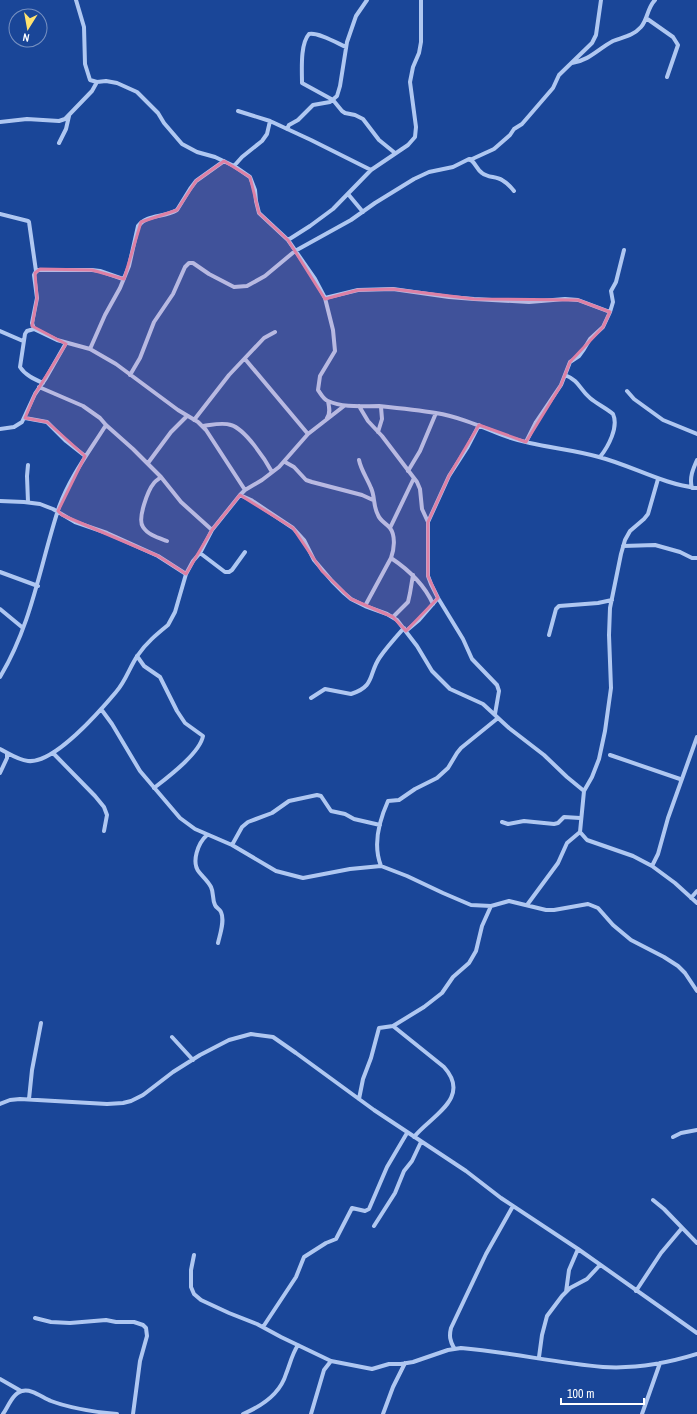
<svg xmlns="http://www.w3.org/2000/svg" width="697" height="1414" viewBox="0 0 697 1414" font-family="'Archivo Narrow',sans-serif">
<style>
.lines{fill:none;stroke-linecap:round;stroke-linejoin:round}
.street{stroke:#afc7f1;stroke-width:4}
.marked{fill:#dd80a5;fill-opacity:0.2;stroke:#dd80a5;stroke-width:3;stroke-linejoin:round}
</style>
<rect width="100%" height="100%" fill="#1a4698"/>
<g class="lines">
<!-- street -->
<path class="street" d="M 76,0 L 84,27 L 85,64 L 90,80 L 97,82 L 106,81 L 117,83 L 137,92 L 158,113 L 164,123 L 182,144 L 197,152 L 215,157 L 234,166 L 250,177 L 255,190 L 256,201 L 259,213 L 288,240 L 315,279 L 325,298 L 333,330 L 335,351 L 320,376 L 318,390 C 321,394 323,399 328,401 C 344,408 361,406 379,406 C 398,408 417,410 436,413 C 460,417 482,427 505,436 C 535,447 568,448 599,457 C 633,466 662,484 697,488
M 646,18 L 673,37 L 678,45 L 667,77
M 346,47 C 337,43 318,32 309,34 C 300,44 302,70 302,83 L 333,100 L 342,111 L 345,113 L 355,115 L 363,119 L 379,140 L 395,153
M 572,63 C 590,60 598,49 613,41 C 623,37 633,36 641,27 C 648,19 647,8 655,0
M 238,111 L 270,121 L 311,140 L 371,170
M 0,122 L 27,119 L 59,121 L 65,119 L 92,91 L 97,82
M 287,129 L 289,125 L 298,120 L 313,105 L 330,102 L 337,96 L 340,86 L 347,42 L 356,16 L 367,0
M 59,143 L 66,129 L 69,116
M 470,160 L 494,149 L 510,135 L 514,129 L 522,124 L 553,88 L 559,75 L 592,43 L 596,35 L 601,0
M 234,166 L 242,157 L 262,141 L 267,134 L 270,121
M 348,194 L 363,212
M 0,214 L 28,221 L 29,222 L 36,271
M 288,240 L 310,226 L 333,209 L 371,170 L 408,145 L 415,137 L 416,127 L 410,82 L 413,67 L 419,53 L 421,42 L 421,0
M 123,279 L 100,271 L 92,270 L 38,270 L 35,273 L 34,275 L 37,298 L 32,323 L 34,329 L 57,340 L 90,349 L 116,364 L 178,410 L 198,422 L 206,430 L 245,490
M 325,298 L 358,290 L 393,289 L 449,297 L 474,299 L 529,302 L 565,299 L 578,300 L 610,312
M 34,329 L 27,331 L 25,334 L 20,367 C 25,375 34,379 43,383
M 0,331 L 23,341
M 90,349 L 105,315 L 120,288 L 129,266 L 138,226 C 147,214 164,218 177,210 L 190,189 L 196,181 L 224,161
M 245,359 L 308,434
M 130,375 L 140,358 L 154,322 L 173,294 L 185,267 L 189,263 L 193,263 L 209,274 L 234,287 L 247,286 L 265,276 L 295,251 L 351,220 L 375,203 L 414,179 L 429,172 L 453,167 L 469,159 C 475,161 476,169 482,173 C 488,178 496,176 502,180 C 507,183 511,187 514,191
M 565,375 C 580,381 579,389 590,398 C 597,404 606,408 613,414 C 619,427 608,447 600,457
M 39,387 L 83,406 L 100,418 L 106,425 L 133,449 L 161,477 L 181,502 L 212,530
M 627,391 L 634,399 L 663,420 L 697,434
M 359,406 L 368,421 L 382,436 L 417,482 L 420,489 L 422,509 L 428,522
M 25,418 L 47,422 L 66,441 L 85,456
M 327,418 C 331,413 329,407 328,401
M 194,420 L 229,375 L 264,338 L 275,332
M 479,425 L 467,448 L 449,476 L 428,522 L 428,576 L 431,584 L 438,598 L 463,639 L 472,659 L 497,685 L 499,691 L 495,714
M 203,426 C 212,425 222,422 231,425 C 245,429 265,459 272,472
M 0,429 L 14,427 L 22,422 L 35,394 L 46,378 L 66,343
M 378,432 L 382,419 L 381,407
M 526,442 L 536,422 L 561,385 L 570,362 L 579,356 L 584,349 L 590,339 L 603,327 L 610,312 L 613,302 L 611,291 L 616,282 L 624,250
M 359,460 C 361,470 367,478 371,488 C 375,496 373,506 378,515 C 380,521 386,523 390,528 C 396,536 394,550 391,558 L 365,606
M 285,462 L 294,467 L 306,480 L 312,482 L 362,495 L 373,500
M 148,463 L 171,432 L 187,416
M 28,465 L 27,476 L 28,502
M 408,471 L 420,451 L 436,413
M 161,477 C 159,479 156,480 154,483 C 148,490 137,519 143,527 C 148,535 159,538 167,541
M 692,488 C 689,478 693,469 697,460
M 240,495 L 251,500 L 293,528 L 304,540 L 314,560 L 332,581 L 344,593 L 351,599 L 365,606 L 387,614 L 397,620 L 417,646 L 432,671 L 450,689 L 483,704 L 509,728 L 544,755 L 567,777 L 584,791 L 580,832 L 567,843 L 558,863 L 527,905
M 0,501 L 24,502 L 40,504 L 53,509 L 75,522 L 107,533 L 158,556 L 186,574
M 390,528 L 414,478
M 623,546 L 655,545 L 680,552 L 692,558 L 697,558
M 200,553 L 225,572 L 229,572 L 232,570 L 245,552
M 391,558 C 409,570 424,584 433,604
M 0,572 L 38,586
M 0,609 L 23,628
M 393,617 L 408,602 L 410,593 L 413,575
M 406,631 L 419,620 L 438,598
M 549,635 L 556,609 L 559,606 L 598,603 L 612,600
M 137,656 L 144,666 L 160,677 L 177,711 L 185,723 L 203,736 C 200,753 168,777 154,788
M 0,677 C 32,624 40,565 59,507 C 70,477 89,452 106,425
M 311,698 L 325,689 L 351,694 C 376,686 368,674 380,657 C 387,647 396,637 404,628
M 101,709 L 112,724 L 140,771 L 180,818 L 195,829 L 232,845 L 276,871 L 303,878 L 350,869 L 381,866 L 407,876 L 443,893 L 471,905 L 491,906 L 509,901 L 546,910 L 554,910 L 588,904 L 598,908 L 613,925 L 631,940 L 664,957 L 678,966 L 685,973 L 697,991
M 0,749 C 8,753 18,760 28,761 C 54,764 100,711 116,692 C 126,681 130,666 138,655 C 146,643 157,634 168,625 L 175,612 L 186,574 L 193,561 L 200,553 L 212,530 L 240,495 L 245,490 L 262,480 L 279,467 L 308,434 L 344,406
M 53,753 L 95,796 L 104,807 L 107,815 L 104,831
M 610,755 L 680,779 L 681,781
M 0,773 L 7,758 L 7,753
M 584,791 L 592,777 L 599,759 L 605,731 L 611,688 L 609,635 L 610,608 L 621,554 L 625,540 L 630,531 L 644,519 L 648,514 L 658,479
M 502,822 L 508,824 L 524,821 L 554,824 L 558,823 L 564,817 L 580,818
M 580,832 L 587,840 L 633,856 L 652,866 L 675,883 L 697,903
M 207,835 C 198,843 191,862 199,872 C 203,877 208,881 211,887 C 214,893 212,899 215,905 C 216,908 220,909 221,912 C 225,921 220,934 218,943
M 232,845 L 242,827 L 248,822 L 272,813 L 289,801 L 317,795 L 321,796 L 331,811 L 345,814 L 354,819 L 380,825
M 381,866 C 373,846 379,821 388,801 L 399,800 L 415,789 L 437,778 L 448,768 L 457,753 L 461,748 L 498,718
M 652,866 L 658,854 L 668,818 L 697,737
M 691,898 L 697,891
M 393,1026 L 444,1067 C 472,1098 431,1116 414,1137
M 172,1037 L 193,1060
M 29,1099 L 32,1070 L 41,1023
M 359,1099 L 363,1079 L 371,1058 L 379,1028 L 393,1026 L 424,1007 L 442,993 L 453,977 L 469,963 L 476,951 L 482,926 L 491,906
M 0,1104 L 10,1100 L 20,1099 L 107,1104 L 123,1103 L 131,1101 L 143,1095 L 173,1072 L 200,1055 L 229,1040 L 251,1034 L 273,1037 L 296,1053 L 374,1110 L 466,1171 L 501,1198 L 578,1249 L 697,1333
M 673,1137 L 681,1133 L 697,1130
M 653,1200 L 664,1209 L 697,1243
M 374,1226 L 395,1193 L 404,1171 L 412,1161 L 421,1142
M 194,1255 L 191,1270 L 191,1287 L 194,1294 L 201,1300 L 229,1313 L 257,1324 L 281,1337 L 331,1361 L 372,1369 L 389,1364 L 401,1364 L 413,1362 L 448,1350 L 461,1348 C 509,1352 556,1363 603,1367 C 634,1369 668,1363 697,1354
M 636,1291 L 661,1253 L 682,1228
M 566,1292 L 569,1270 L 578,1249
M 35,1318 L 51,1322 L 70,1323 L 106,1320 L 116,1322 L 134,1322 L 143,1325 L 146,1328 L 147,1336 L 140,1361 L 133,1414
M 263,1327 L 296,1277 L 304,1257 L 326,1243 L 336,1239 L 352,1208 L 365,1211 L 369,1209 L 387,1167 L 407,1133
M 454,1348 C 450,1341 449,1336 451,1328 L 486,1254 L 513,1206
M 539,1357 L 542,1335 L 547,1316 L 562,1296 L 570,1288 L 587,1279 L 600,1265
M 0,1379 L 21,1391
M 3,1414 C 8,1407 13,1393 22,1391 C 31,1388 43,1398 51,1401 C 72,1409 95,1412 117,1414
M 243,1414 C 262,1406 280,1394 286,1374 C 290,1364 292,1354 298,1345
M 311,1414 L 324,1370 L 331,1361
M 383,1414 L 393,1387 L 405,1363
M 642,1414 L 660,1363"/>
</g>
<!-- marked area -->
<path class="marked" d="M 224,161 L 250,177 L 259,213 L 288,240 L 325,299 L 358,290 L 393,289 L 474,299 L 578,300 L 610,312 L 603,327 L 570,362 L 561,385 L 526,442 L 479,425 L 449,476 L 428,522 L 428,576 L 438,598 L 406,631 L 393,617 L 351,599 L 322,571 L 293,528 L 240,495 L 212,530 L 186,574 L 158,556 L 62,515 L 58,511 L 85,456 L 47,422 L 25,418 L 35,394 L 66,344 L 32,326 L 37,298 L 35,273 L 40,269 L 92,270 L 124,279 L 141,222 L 177,210 L 196,181 Z"/>
<!-- north arrow -->
<g transform="translate(28 28) rotate(191)"><circle r="19" fill="#1a4698" stroke="#7690c1"/>
<path d="M0-3L7 15L0 10L-7 15Z" fill="#ffe26f"/>
<text y="-6" font-size="11" font-weight="bold" text-anchor="middle" fill="#ffffff">N</text>
</g>
<!-- scale -->
<path d="M561 1398v6h83v-6" fill="none" stroke="#ffffff" stroke-width="2"/>
<text x="567" y="1398" font-size="12" fill="#ffffff" stroke="#1a4698" stroke-width="3" paint-order="stroke">100 m</text>
</svg>
